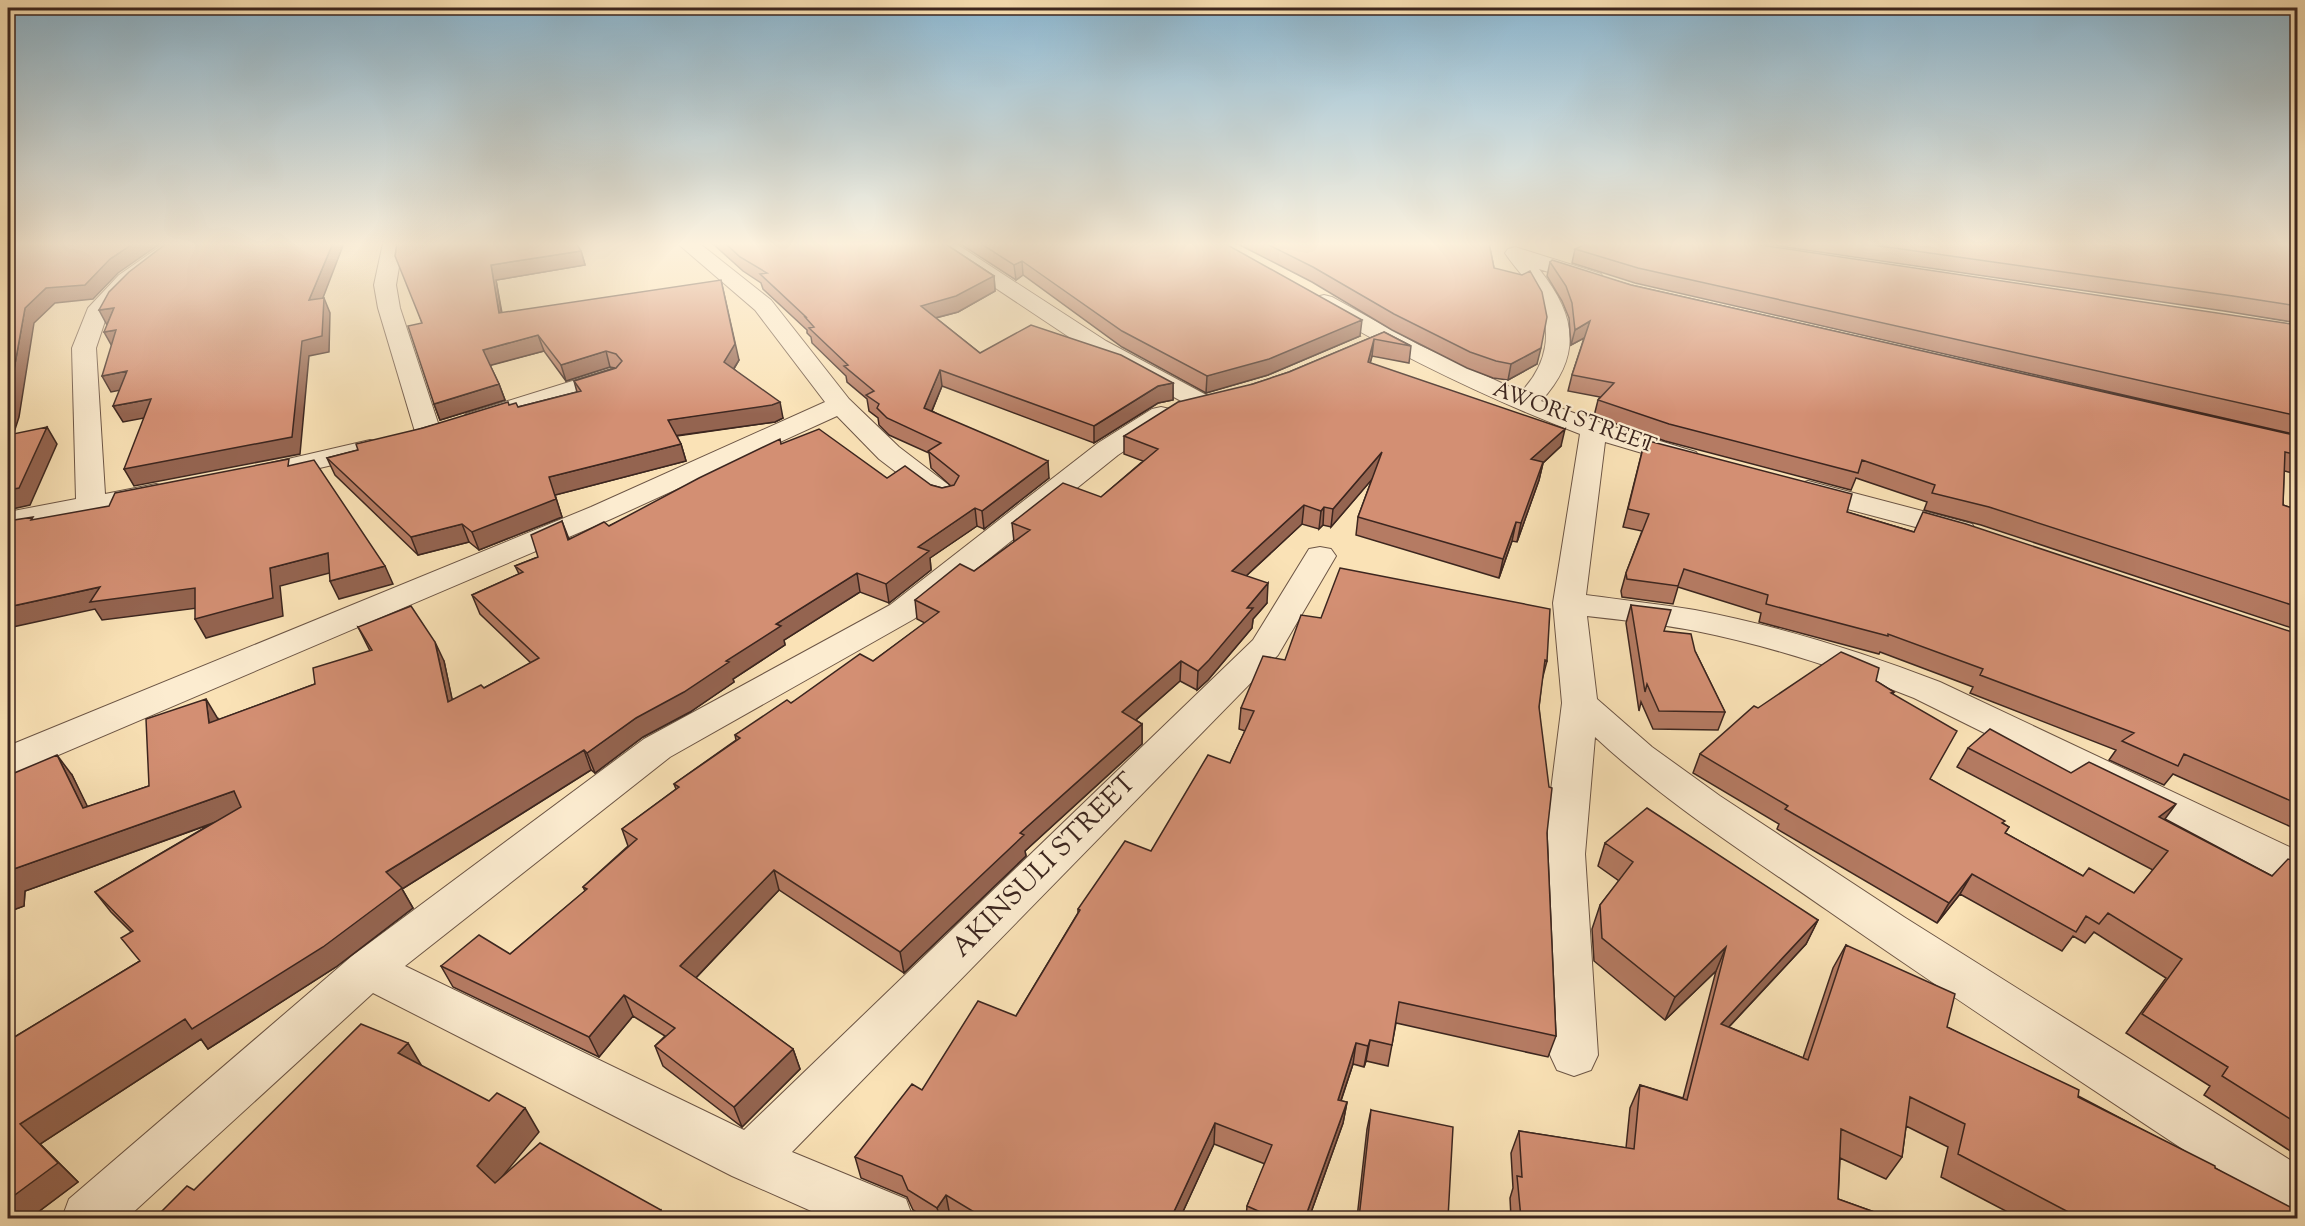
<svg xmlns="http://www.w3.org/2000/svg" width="2305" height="1226" font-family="'Sorts Mill Goudy',serif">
	<rect width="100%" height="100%" fill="#fae2b6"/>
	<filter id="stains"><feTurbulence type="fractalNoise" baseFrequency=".00333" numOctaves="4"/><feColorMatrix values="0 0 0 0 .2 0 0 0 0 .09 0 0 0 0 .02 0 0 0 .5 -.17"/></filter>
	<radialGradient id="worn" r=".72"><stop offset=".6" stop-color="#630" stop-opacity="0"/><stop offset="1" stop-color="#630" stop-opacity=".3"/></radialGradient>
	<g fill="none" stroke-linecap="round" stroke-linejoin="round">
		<g stroke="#6c5545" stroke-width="2">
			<path id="minor" d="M165,243H188L135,285L107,315L96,348L105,494L156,484L166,487L170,493L166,499L156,502L8,530V512L76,499L72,348L88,308L119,275Z
				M383,243H403L396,285L400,308L442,435L439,441L429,443L419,441L416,435L378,308L374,285Z
				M677,243H699L771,300L849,399L899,447L954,489L959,495L954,501L944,504L934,501L879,459L837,416L611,519L21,771L8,774V746L591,507L825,402L755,310Z
				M931,243H955L1106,341L1210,397L1214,402L1210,407L1201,410L1192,407L1090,351L934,247Z
				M1515,247L1601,274L1604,279L1601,284L1593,286L1539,269C1576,315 1583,355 1541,401L1604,424L1696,452L1700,458L1696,464L1686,466L1605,442L1586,595C1622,600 1659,604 1695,610C1778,626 1860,651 1940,682L2298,851V886L2283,881L1914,698C1844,670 1771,646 1696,631C1660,624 1623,620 1587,616L1597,699L1652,747L1720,796L1904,917L2298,1165V1218L2279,1213C2129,1113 1976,1014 1827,910C1748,855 1666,803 1595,737L1585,854L1598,1055L1591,1070L1574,1076L1557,1070L1550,1055L1543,854L1562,703L1553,603L1580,434C1488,399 1401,356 1316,307L1313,302L1316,297L1324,295L1332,297L1419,345L1521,392C1548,364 1554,329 1535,294C1527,279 1514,267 1505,253L1508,249Z
				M611,369L620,372L624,377L620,382L475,428L466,426L462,420L466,414Z
				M1161,407L1170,409L1174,415L1170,421L1118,455L914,619L670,757L405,966L744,1130L1253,640L1309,549L1320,547L1331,549L1336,556L1278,655L792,1152L906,1199L913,1218H827L732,1176L373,993L127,1218H62L69,1199L352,956L644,739L890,605L1098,443L1152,409Z
				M370,440L380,442L384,448L380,454L272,479L262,477L258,471L262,465Z
				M1808,481L1972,524L1976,530L1972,536L1961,539L1798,496L1794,490L1798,484Z"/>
		</g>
		<use href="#minor" fill="#fcecd0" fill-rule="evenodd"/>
	</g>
	<path fill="#b57b63" stroke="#3c261f" stroke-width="1.5" d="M397,243L581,251L585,265L496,280L502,313L739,360L734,369L783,418L775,422L677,436L681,444L686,461L555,495L562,517L479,550L469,542L418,555L335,475L327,458L358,450L423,428L509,405L518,407L577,392L574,381L615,368L610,367L566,381L544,351L490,365L499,384L505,400L440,420L434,404L422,323Z
		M712,243H944L994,276L995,291L958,312L936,318L980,353L1173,383V400L1158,403L1094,443L942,386L932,411L1049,478L984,529L977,526L930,558L931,570L889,603L860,592L784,640L785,645L733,679L734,682L690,712L643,737L595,773L591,770L402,889L413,908L336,967L208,1049L201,1039L40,1144L78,1182L30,1218L8,1041L140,961L131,932L111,912L95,892L211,824L25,891L24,906L8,912L72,775L87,807L149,786L218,719V720L315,684L370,651L358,627L444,661L452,700L484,688L531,663L480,614L472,595L519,574L515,566L538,557L562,521L569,539L609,526L781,444L887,478L931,485L942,488L951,486L931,468L929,453L889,435L879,425L878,418L869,411L867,399L847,382L846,376L812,343L811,337L807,333V330L763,289L761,283L743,271Z
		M959,243H1224L1360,336L1268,375L1206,393L1122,347L1023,275L1016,280Z
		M1236,243H1489L1494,268L1537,364L1508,380L1493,378L1467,368L1392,330L1312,282Z
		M1758,243H2298V323L2224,311Z
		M1575,249L2298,325V435L1635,283L1572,263Z
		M1550,262L1631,285L2298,436V474L2284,471L2283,505L2298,510V630L1981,525L1924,510L1927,502L1856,478L1851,490L1665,441L1594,416L1598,400L1600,397L1568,391L1572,375L1584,338L1571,345L1569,318L1562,301L1547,276Z
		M1384,332L1411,346L1409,363L1372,356L1370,363L1561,446L1543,463L1539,480L1517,542L1512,541L1499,578L1356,535L1358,517L1372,479L1331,527L1323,525L1319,529L1302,524L1246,576L1267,603L1253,619L1252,628L1208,680L1197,690L1180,681L1136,720L1142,724V744L1025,851L1026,856L904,973L779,890L696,978L793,1049L800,1069L742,1127L663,1066L655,1046L665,1036L633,1016L599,1057L453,987L441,966L510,954L585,891L583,887L628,846L622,829L676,789L674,784L736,740L735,735L791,703L873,661L925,623L917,619L915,600L974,571L1014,542L1012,523L1101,497L1143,461L1124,454V436L1253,384L1289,372Z
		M1645,440L1847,512L1914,532L2298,634V830L2173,774L2164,785L2109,760L2116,750L1970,693L1973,687L1880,652L1879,654L1759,622L1761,613L1678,587L1673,604L1622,597L1621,591L1626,573L1642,531L1623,527Z
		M1631,605L1664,631L1695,651L1725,712L1718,730L1653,729L1641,702L1639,711L1626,623Z
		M1285,660L1547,661L1542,680L1539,707L1547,833L1556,1036L1548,1057L1396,1023L1388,1066L1366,1061L1364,1067L1353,1064L1341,1101L1347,1102L1343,1123L1309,1218H1246L1247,1206L1265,1164L1214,1144L1180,1218H954L950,1216L948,1218H926L913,1210L907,1197L861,1178L855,1157L922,1090L1016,1016L1078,913V909L1151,851L1230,763L1245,731L1239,729L1241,708Z
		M1876,681L1894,692L1893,694L1930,779L2009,827L2005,833L2083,876L2134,893L2153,870L1957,767L1968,748L2071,773L2165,819L2272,876L2298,862V1156L2204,1095L2210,1086L2126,1033L2166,978L2094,932L2085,943L2073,936L2062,951L1960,894L1937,923L1777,829L1779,824L1693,773L1700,754L1758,708Z
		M1605,843L1818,920L1806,944L1729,1027L1803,1058L1833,968L1846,945L1947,1027L2215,1168L2298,1218H2019L1941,1177L1948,1147L1906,1126L1902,1157L1886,1179L1840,1158L1838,1199L1891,1218H1511L1510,1198L1513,1188L1511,1153L1519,1131L1626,1148L1630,1108L1640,1085L1683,1098L1716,971L1665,1020L1594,961L1592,929L1600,905L1619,881L1598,866Z
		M1371,1110L1448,1218H1357L1367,1129Z"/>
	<path fill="#946450" stroke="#3c261f" stroke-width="1.5" d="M134,243H161L118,273L93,299L55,303L34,323L19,417L8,451V403L25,308L46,288L110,259Z
		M333,243H344L316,316L309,300Z
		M581,251L585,265L496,280L504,329L499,313L491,265Z
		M1022,261L1023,275L1016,280L1014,265Z
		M994,276L995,291L958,312L923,321L921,306Z
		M721,280L739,360L728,378L724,362Z
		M324,298L330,313L329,352L309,356L300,454L134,486L124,469L302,341Z
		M114,308L107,325L99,310Z
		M1362,320L1360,336L1268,375L1206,393L1207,376Z
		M1590,321L1586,337L1571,345L1575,330Z
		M116,330L113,348L104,332Z
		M538,335L544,351L488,366L483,350Z
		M1374,339L1372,356L1366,379L1368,362Z
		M1541,348L1537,364L1508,380L1511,364Z
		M606,351L610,367L566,381L561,365Z
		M940,370L942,386L926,425L924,408Z
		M127,371L136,387L111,392L102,376Z
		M1173,383V400L1158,403L1094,443V426L1158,386Z
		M499,384L505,400L440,420L434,404Z
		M151,399L160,415L123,422L113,406Z
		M780,402L783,418L775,422L673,436L668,420Z
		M47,427L57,444L30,505L8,510V490Z
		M1565,429L1561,446L1543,463L1539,480L1517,542L1521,523L1531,459Z
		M681,444L686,461L555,495L562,517L479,550L472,532L549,477Z
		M1382,452L1380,470L1331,527L1333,509Z
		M1048,461L1049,478L984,529L982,511Z
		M1304,505L1302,524L1231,590L1232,571Z
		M1324,507L1323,525L1319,529L1321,511Z
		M975,508L977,526L930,558L931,570L889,603L886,584L918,547Z
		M8,512L19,530L8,527Z
		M1516,522L1512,541L1499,578L1503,559Z
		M462,524L469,542L418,555L411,537Z
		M328,553L337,571L280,586L283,616L206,638L195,619L270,568Z
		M385,566L393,584L339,599L330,581Z
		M857,573L860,592L784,640L785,645L733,679L734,682L690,712L643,737L595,773L587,753L636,718L776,624Z
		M1268,583L1267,603L1253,619L1252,628L1208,680L1197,690L1198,671L1247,608Z
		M100,587L195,588L206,607L102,620L95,609L8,628V607Z
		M435,642L444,661L457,722L448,702Z
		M1181,661L1180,681L1122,732V712Z
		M206,699L218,719L221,743L209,723Z
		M1142,724V744L1025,851L1026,856L904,973L900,952L1020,833Z
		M584,750L591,770L402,889L413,908L336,967L208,1049L201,1039L40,1144L78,1182L30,1218H8V1200L20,1124L386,872Z
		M57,755L72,775L98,828L83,808Z
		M234,791L246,811L25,891L24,906L8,912V871Z
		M2176,804L2162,823L2159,817Z
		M774,870L779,890L687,987L680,966Z
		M1972,874L1960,894L1937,923L1949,903Z
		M1818,920L1806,944L1710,1047L1721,1024Z
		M1726,947L1716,971L1665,1020L1675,997Z
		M624,995L633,1016L599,1057L589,1037Z
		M1370,1040L1366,1061L1364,1067L1368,1046Z
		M408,1043L423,1068L398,1053Z
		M1356,1043L1353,1064L1334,1121L1338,1100Z
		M793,1049L800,1069L742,1127L734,1107Z
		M1347,1102L1343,1123L1309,1218H1305Z
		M525,1108L539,1132L492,1189L477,1166Z
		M1215,1123L1214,1144L1180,1218H1171Z
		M946,1195L950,1216L948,1218H940L937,1208Z
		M661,1210L665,1218H655Z"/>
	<path fill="#d38f73" stroke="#3c261f" stroke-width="1.5" d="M8,243H134L110,259L85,285L46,288L25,308L8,403Z
		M167,243H333L309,300L324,298L322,336L302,341L292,437L124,469L151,399L113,406L127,371L102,376L116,330L104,332L114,308L99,310L109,292L129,272Z
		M397,243H576L581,251L491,265L499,313L721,280L735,344L724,362L780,402L772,405L668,420L681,444L549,477L556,499L472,532L462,524L411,537L327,458L358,450L356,444L423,428L508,402L509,405L516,403L518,407L581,391L574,381L616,368L622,361L616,354L606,351L561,365L538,335L483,350L499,384L434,404L408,326L422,323L395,256Z
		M725,243H944L994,276L956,296L921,306L980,353L1031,325L1121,355L1173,383L1158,386L1094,426L940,370L924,408L1048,461L982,511L975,508L918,547L929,551L886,584L857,573L776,624L781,626L726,661L729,662L684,692L636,718L587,753L584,750L386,872L402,888L323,947L192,1029L185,1019L20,1124L58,1163L8,1200V1041L140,961L121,938L133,931L95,892L241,807L234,791L8,871V873V780L14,778L12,774L57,755L83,808L149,786L146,719L206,699L209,723L315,684L313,668L372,650L358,627L411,606L435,642L448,702L481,685L484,688L539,658L472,595L523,572L515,566L538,557L531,535L562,521L568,540L604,522L609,526L699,478L780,439L781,444L819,429L887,478L905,466L931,485L942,488L954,485L959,476L928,451L941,443L887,418L877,408L879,404L866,395L874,391L844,366L848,365L809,328L814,327L805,317H806L760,274L767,273L740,257Z
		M980,243H1224L1362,320L1269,359L1207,376L1122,331L1022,261L1014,265Z
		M1265,243H1489L1494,268L1522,275L1530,271L1542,292L1547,317L1541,348L1511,364L1496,361L1470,352L1394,314L1313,267Z
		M1588,243H1747L2298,325V416L1638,268L1575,249Z
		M1859,243H2298V306L2233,296Z
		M1552,260L1631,285L2298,436V455L2285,452L2283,505L2298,510V607L1989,507L1932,493L1935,485L1862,460L1858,473L1669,424L1598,400L1614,383L1572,375L1590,321L1575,330L1572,303L1566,286L1550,262Z
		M1384,332L1411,346L1374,339L1368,362L1565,429L1531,459L1543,462L1521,523L1516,522L1503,559L1358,517L1382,452L1333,509L1324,507L1321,511L1304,505L1232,571L1268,583L1247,608H1253L1209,660L1198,671L1181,661L1122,712L1142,724L1020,833L1024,835L900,952L774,870L680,966L793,1049L734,1107L655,1046L675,1028L624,995L589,1037L441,966L479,935L510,954L587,889L583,887L637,839L622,829L679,787L674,784L740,738L735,735L787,700L791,703L860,654L873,661L939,612L915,600L960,564L974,571L1030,530L1012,523L1063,483L1101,497L1158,449L1124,436L1178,402L1253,384L1289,372Z
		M47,427L19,488L8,490V435Z
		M1645,440L1852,494L1847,512L1914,532L1923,512L1966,524L2298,634V804L2184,754L2178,766L2122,741L2134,733L1980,675L1983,669L1888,634V636L1766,604L1768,595L1684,569L1678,586L1627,579L1626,573L1649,514L1628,509Z
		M289,459L288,466L314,460L385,566L330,581L328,553L270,568L273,598L195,619V588L90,602L100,587L8,607V521L33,517L31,520L109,506L115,493Z
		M1340,568L1550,609L1547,661L1545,660L1539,707L1549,787L1552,788L1547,833L1556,1036L1399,1002L1392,1045L1370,1040L1368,1046L1356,1043L1338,1100L1347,1102L1305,1218H1274L1247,1206L1272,1145L1215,1123L1171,1218H984L946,1195L937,1208L908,1190L902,1176L855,1157L912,1084L922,1090L978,1001L1016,1016L1080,910L1078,909L1125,841L1151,851L1208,755L1230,763L1254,711L1241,708L1263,656L1285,660L1301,615L1321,618Z
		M1631,605L1671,610L1664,631L1691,634L1695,651L1725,712L1659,711L1647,684L1645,692Z
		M1841,652L1879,668L1876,681L1894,692L1891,693L1957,731L1930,779L2005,821L2002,823L2009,827L2005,833L2083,876L2089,868L2134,893L2168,851L1968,748L1990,729L2071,773L2089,762L2176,804L2159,817L2272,876L2288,859L2298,862V1124L2222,1076L2228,1067L2142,1014L2182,959L2108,913L2099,924L2086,916L2076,932L1972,874L1949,903L1785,809L1788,806L1700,754L1754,706L1758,708Z
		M1647,808L1818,920L1721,1024L1808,1060L1846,945L1955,994L1947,1027L2079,1090L2078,1097L2215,1166V1168L2298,1211V1218H2076V1216L1958,1154L1965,1124L1910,1097L1902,1157L1841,1129L1838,1199L1891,1218H1521L1517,1176L1522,1177L1519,1131L1634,1149L1640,1085L1687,1100L1726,947L1675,997L1602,938L1600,905L1633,862L1605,843Z
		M361,1024L408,1043L398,1053L489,1101L497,1093L525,1108L477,1166L495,1183L540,1143L661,1210L655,1218H657H464L462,1217L461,1218H155L187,1186L194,1190Z
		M1371,1110L1453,1127L1448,1218H1359Z"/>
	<linearGradient id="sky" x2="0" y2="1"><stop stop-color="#8bb8d3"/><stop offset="0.59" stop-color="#fdf2de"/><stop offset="1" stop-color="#fdf2de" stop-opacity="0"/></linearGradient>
	<rect width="2305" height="414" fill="url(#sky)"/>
	<g text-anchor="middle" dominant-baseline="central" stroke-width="4.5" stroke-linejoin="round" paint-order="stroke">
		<g font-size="22" fill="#3c261f" stroke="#fcecd0">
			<text transform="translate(1574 419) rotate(20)">AWORI STREET</text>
		</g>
		<g font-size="27" fill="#3c261f" stroke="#fcecd0">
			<text transform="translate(1045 866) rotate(-45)">AKINSULI STREET</text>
		</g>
	</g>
	<rect width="2305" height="1226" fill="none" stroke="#fae2b6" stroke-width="30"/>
	<rect x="9" y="9" width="2287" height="1208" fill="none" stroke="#3c261f" stroke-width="3"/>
	<rect x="15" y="15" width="2275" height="1196" fill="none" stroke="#3c261f" stroke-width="1.5"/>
	<rect width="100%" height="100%" filter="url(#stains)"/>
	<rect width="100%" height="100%" fill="url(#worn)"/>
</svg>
